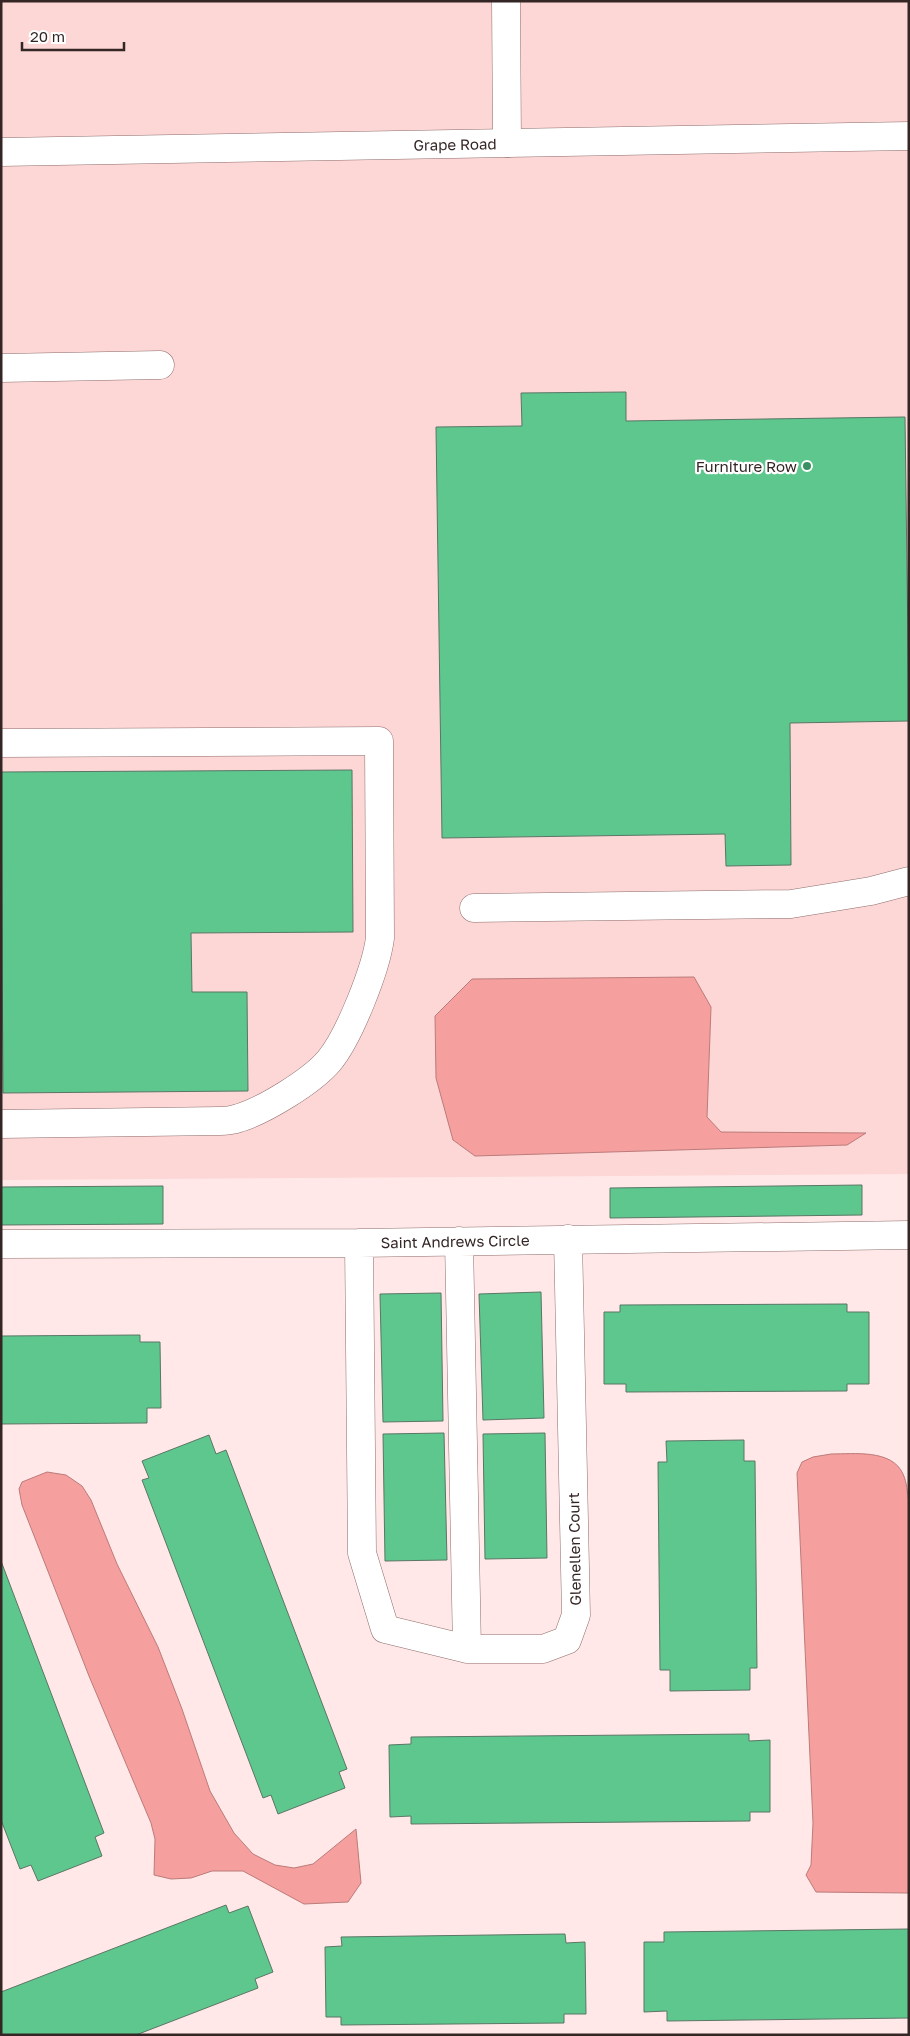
<svg xmlns="http://www.w3.org/2000/svg" width="910" height="2036" font-family="'Golos Text',sans-serif">
	<rect width="100%" height="100%" fill="#ffe8e7"/>
	<path fill="#fcd7d6" d="M1,1H909V1174L1,1180Z"/>
	<path fill="#f59f9e" stroke="#bb7b7a" d="M694,977L711,1007L707,1117L721,1132L866,1133L847,1145L475,1156L453,1140L436,1078L435,1016L472,979Z
		M831,1454C854,1454 892,1449 903,1474C907,1482 907,1493 909,1501V1893L816,1892L806,1875L811,1865L813,1823L797,1473L802,1462L813,1457Z
		M47,1472L66,1475L82,1486L91,1500L117,1564L158,1647L182,1709L210,1791L234,1833L253,1854L275,1865L294,1868L313,1864L356,1829L361,1883L348,1902L304,1904L243,1871H212L191,1878L171,1879L154,1875L155,1839L151,1823L89,1676L22,1505L19,1489L22,1482Z"/>
	<path fill="#5dc78e" stroke="#5a7665" d="M626,392V421L905,417L909,721L790,723L791,865L726,866L725,834L442,838L436,427L522,426L521,393Z
		M352,770L353,932L191,933L192,992H247L248,1091L3,1093L1,772Z
		M862,1185V1215L610,1218V1188Z
		M163,1186V1224L1,1225V1187Z
		M541,1292L544,1418L483,1420L479,1294Z
		M441,1293L443,1421L383,1422L380,1294Z
		M847,1304V1312H869V1384H847V1391L626,1392V1384H604V1312H620V1305Z
		M140,1335V1342H160L161,1408H147V1423L1,1424V1336Z
		M444,1433L447,1560L385,1561L383,1434Z
		M545,1433L547,1558L485,1559L483,1434Z
		M209,1435L216,1454L226,1450L347,1769L339,1772L345,1788L278,1814L271,1795L263,1798L142,1480L149,1478L142,1461Z
		M744,1440V1461H755L757,1668H750V1690L670,1691V1670H660L658,1462H667L666,1441Z
		M1,1561L104,1833L95,1837L102,1856L38,1881L31,1865L20,1869L1,1820Z
		M749,1734V1741L770,1740V1812H750V1821L411,1824V1816L390,1817L389,1745L411,1744V1737Z
		M226,1905L229,1913L248,1906L273,1972L255,1979L258,1988L136,2035H1V1992Z
		M909,1929V2018L667,2021V2011L644,2012V1942H664V1932Z
		M565,1934L566,1943L585,1942L586,2014H564V2023L341,2025V2017H326L325,1947L342,1946L341,1937Z"/>
	<g fill="none" stroke-linecap="round" stroke-linejoin="round">
		<g stroke="#8e6d6c" stroke-width="29">
			<path id="minor" d="M506,1L507,143
				M1,368L160,365
				M1,743L379,741L380,938C376,969 349,1037 329,1061C312,1081 265,1110 239,1118C233,1120 227,1121 220,1121L1,1124
				M474,908L791,904L871,891L909,881
				M459,1241L467,1649
				M359,1243L362,1553L385,1629L467,1649H543L567,1640L576,1615L568,1239
				M1,1244L359,1243L909,1235"/>
		</g>
		<g stroke="#8e6d6c" stroke-width="29">
			<path id="major" d="M1,152L909,136"/>
		</g>
		<use href="#minor" stroke="#fff" stroke-width="28"/>
		<use href="#major" stroke="#fff" stroke-width="28"/>
	</g>
	<circle fill="#3a9063" stroke="#fff" stroke-width="2" cx="807" cy="466" r="5"/>
	<g text-anchor="middle" dominant-baseline="central" stroke-width="4.5" stroke-linejoin="round" paint-order="stroke">
		<g font-size="15" fill="#342625" stroke="#fff">
			<text transform="translate(455 144) rotate(-1)">Grape Road</text>
			<text transform="translate(455 1241) rotate(-1)">Saint Andrews Circle</text>
			<text transform="translate(574 1549) rotate(-91)">Glenellen Court</text>
		</g>
		<g font-size="15" fill="#342625" stroke="#fff" text-anchor="end">
			<text x="797" y="466">Furniture Row</text>
		</g>
	</g>
	<rect width="910" height="2036" fill="none" stroke="#342625" stroke-width="5"/>
	<path d="M22 42v8h102v-8" fill="none" stroke="#342625" stroke-width="2.5"/>
	<text x="30" y="42" font-size="15" fill="#342625" stroke="#ffffff" stroke-width="4" paint-order="stroke">20 m</text>
</svg>
